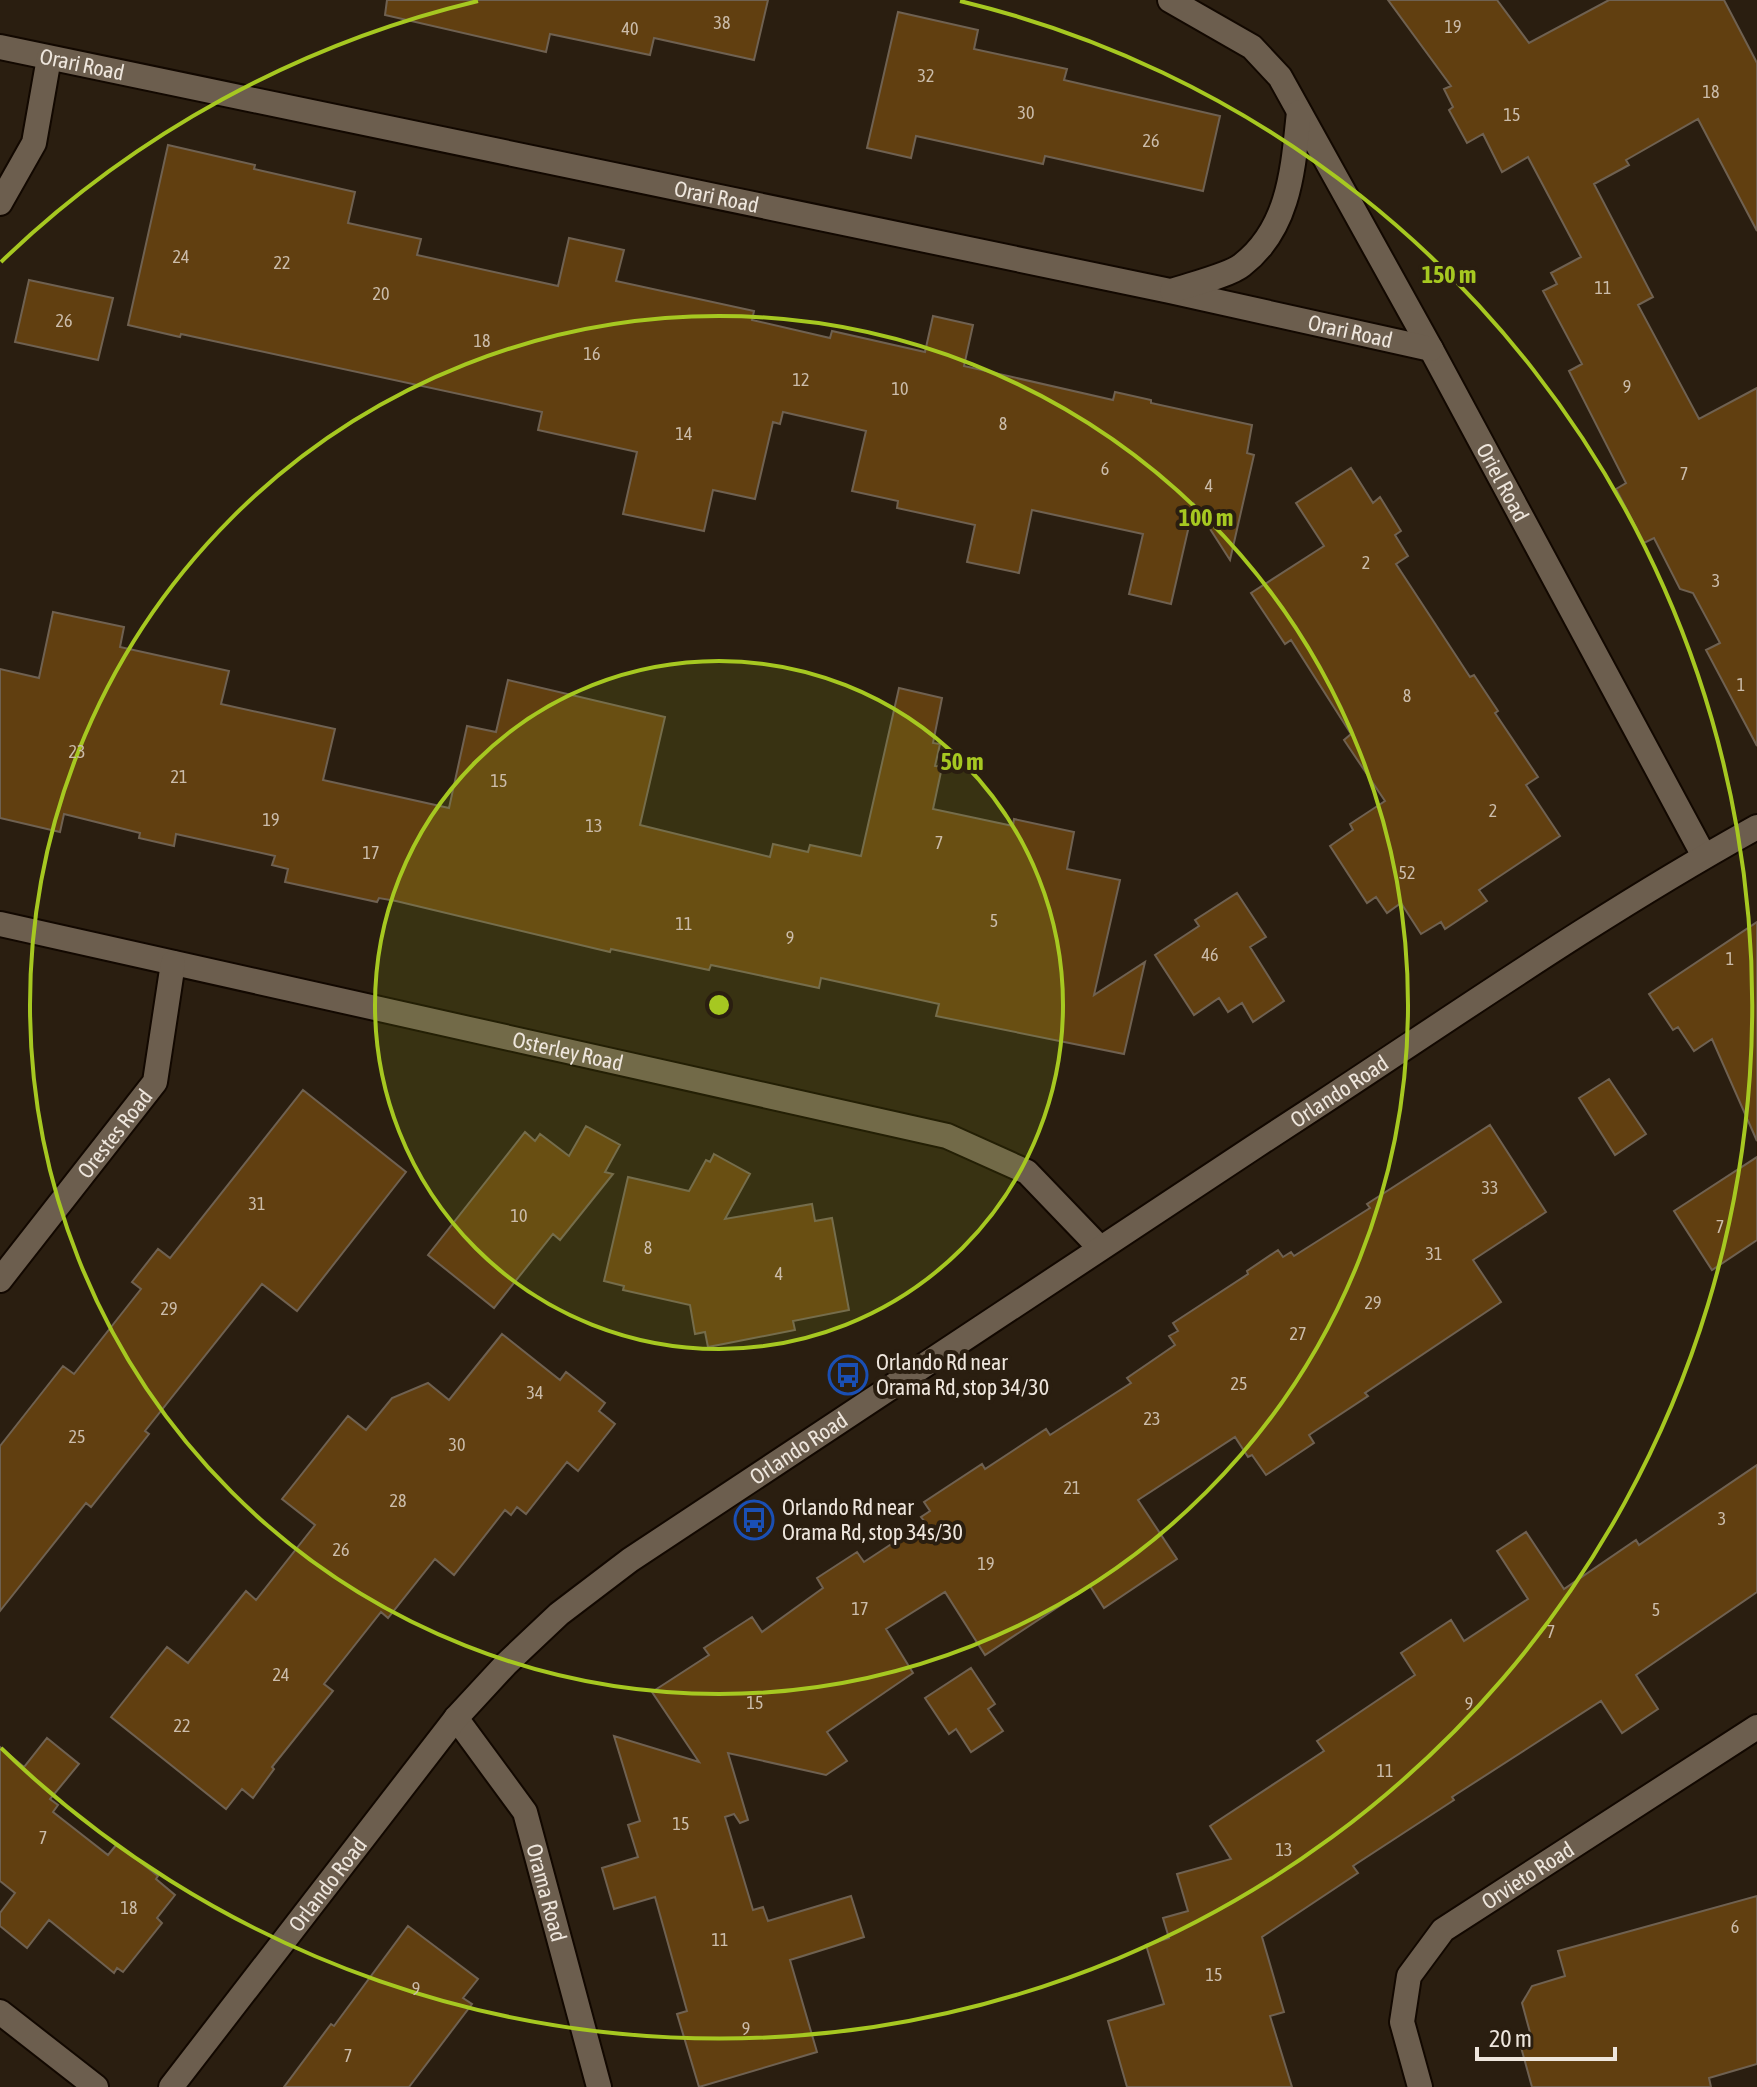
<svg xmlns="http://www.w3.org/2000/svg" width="1757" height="2087" font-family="'Asap Condensed',sans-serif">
	<rect width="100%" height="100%" fill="#2a1e10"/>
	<path fill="#613f10" stroke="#6f6151" stroke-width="2" d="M387,0H768L754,60L654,38L650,55L550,34L546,52L385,15Z
		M1388,0H1497L1529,43L1609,0H1724L1757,63V231L1698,119L1626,160L1629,165L1594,184L1653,297L1638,305L1699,419L1757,388V746L1706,650L1720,643L1693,593L1680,589L1654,538L1644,543L1616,489L1626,483L1569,371L1582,364L1543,291L1557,284L1551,273L1581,257L1528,157L1502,172L1483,134L1467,143L1449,110L1453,107L1444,89L1451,86Z
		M898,12L978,30L974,49L1067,69L1064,80L1220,116L1203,191L1045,156L1043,164L916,136L911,158L867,148Z
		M168,145L255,165L254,169L355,192L348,223L421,239L417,255L558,286L569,238L624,250L616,281L754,311L752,320L830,338L832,331L925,352L933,316L973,325L964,366L1113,400L1115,392L1151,400V403L1252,425L1247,453L1254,455L1230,560L1194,504L1171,604L1129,594L1143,534L1032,510L1019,573L967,562L975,525L897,508L898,501L852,491L866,431L783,412L780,424L773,422L755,499L713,490L704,531L623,514L637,452L538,430L542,412L181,334L180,337L128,325Z
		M29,280L113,298L98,360L15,342Z
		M1351,468L1373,503L1380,497L1401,531L1395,535L1408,556L1396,564L1470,677L1474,675L1498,711L1495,713L1538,777L1526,785L1560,836L1479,890L1487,901L1445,929L1441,922L1421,934L1401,903L1387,913L1376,897L1367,903L1330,846L1353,830L1350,824L1385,801L1344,740L1351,734L1291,640L1285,644L1251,593L1324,546L1296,503Z
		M53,612L124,627L120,647L229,671L221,704L335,729L323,780L449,808L467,726L496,732L508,680L665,717L640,825L770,857L773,844L808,852L810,845L861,856L899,688L942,698L933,743L940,744L935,766L942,767L933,809L1013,826L1014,819L1074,832L1067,869L1120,880L1094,995L1145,962L1124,1054L936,1016L939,1004L821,978L819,988L711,965L709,970L611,949L610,952L396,901L379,898L377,902L285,882L288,869L272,865L275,856L176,834L174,846L139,838L140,833L64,814L60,832L0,818V669L39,678Z
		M1237,893L1266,937L1250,947L1284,1001L1253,1022L1242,1003L1228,1012L1219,998L1194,1015L1155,955L1199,926L1195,920Z
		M1757,922V1141L1712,1039L1694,1051L1678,1027L1673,1030L1649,994Z
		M1609,1079L1646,1134L1615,1155L1579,1098Z
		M303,1090L406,1172L297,1311L262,1284L145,1431L149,1434L91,1507L86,1503L0,1611V1446L63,1366L74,1374L141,1289L132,1282L158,1249L170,1258Z
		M1490,1125L1546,1212L1473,1260L1501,1302L1365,1393L1368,1396L1309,1435L1314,1443L1266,1475L1252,1455L1248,1457L1235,1437L1138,1500L1177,1559L1104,1608L1090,1586L985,1655L945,1592L886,1629L913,1673L827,1732L847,1761L826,1775L728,1753L748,1820L740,1823L734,1814L725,1817L753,1910L763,1907L768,1921L851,1896L864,1937L790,1960L817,2052L699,2087L677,2014L687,2011L655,1897L614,1909L602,1868L638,1857L628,1825L640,1821L614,1736L699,1762L652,1692L709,1655L704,1648L752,1617L762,1632L823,1588L817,1578L857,1552L864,1562L925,1522L921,1517L930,1511L924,1502L982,1464L985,1469L1046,1429L1050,1435L1131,1383L1127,1378L1175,1345L1169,1336L1178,1331L1173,1323L1248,1274L1247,1271L1278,1250L1283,1257L1291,1252L1294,1256L1370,1208L1367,1204Z
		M586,1126L620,1145L605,1172L613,1174L560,1240L553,1234L494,1308L428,1255L525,1132L535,1141L540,1134L569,1156Z
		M714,1154L750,1174L725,1219L812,1204L815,1221L832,1218L849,1310L793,1321L795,1330L708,1347L705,1332L695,1334L690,1305L623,1290L624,1286L604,1281L628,1177L689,1191L706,1160L710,1162Z
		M1757,1157V1240L1712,1270L1674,1211Z
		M502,1334L560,1380L566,1372L605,1403L599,1411L615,1424L578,1471L567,1462L526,1514L517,1507L511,1515L505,1510L454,1575L435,1559L388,1618L381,1612L324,1684L333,1691L272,1767L274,1769L253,1798L242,1789L226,1809L111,1717L167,1647L188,1663L246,1591L256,1600L315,1525L282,1499L348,1416L366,1430L392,1398L428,1383L449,1400Z
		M1757,1465V1592L1636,1675L1658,1709L1622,1733L1601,1701L1452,1797L1454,1800L1353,1866L1358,1873L1262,1937L1284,2012L1270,2016L1292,2087H1127L1108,2021L1164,2004L1146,1945L1169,1938L1163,1918L1188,1911L1177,1874L1231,1859L1210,1826L1324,1751L1317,1741L1415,1675L1401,1653L1451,1620L1464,1641L1528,1599L1497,1551L1526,1532L1564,1589L1636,1540L1639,1545Z
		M971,1668L995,1704L988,1709L1003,1731L971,1752L956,1729L949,1734L925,1698Z
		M47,1738L79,1764L50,1799L58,1805L53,1812L108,1855L117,1844L158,1876L156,1879L175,1895L157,1918L162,1923L123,1972L117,1968L114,1973L49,1920L27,1948L0,1926V1913L15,1893L0,1881V1747L24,1767Z
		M1757,1896V2064L1709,2078L1711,2087H1532L1519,2040L1531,2036L1522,2003L1532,1986L1565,1976L1558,1951Z
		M408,1926L478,1979L463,1998L472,2004L409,2087H284L331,2024L334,2026Z"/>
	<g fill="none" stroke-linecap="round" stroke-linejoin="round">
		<g stroke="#120800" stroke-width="28">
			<g id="street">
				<path id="s1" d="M1170,0L1252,47L1280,77L1431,349L1704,856"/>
				<path id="s2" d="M0,47L1170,291L1431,349"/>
				<path d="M0,203L34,143L49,58"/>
				<path d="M1172,291C1189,285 1230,275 1242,265C1290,228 1293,168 1299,112"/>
				<path id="s3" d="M0,924L947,1136L1027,1172L1100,1248"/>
				<path id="s4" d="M0,1280L155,1082L173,963"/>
				<path id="s5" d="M456,1718L525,1812L599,2087"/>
				<path d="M0,2012L96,2087"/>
				<path id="s6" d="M171,2087L456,1718L506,1664L559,1614L630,1560C861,1407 1091,1253 1323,1102C1466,1008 1607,910 1757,827"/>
				<path id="s7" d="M1420,2087L1402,2022L1409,1976L1443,1930L1757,1727"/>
			</g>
		</g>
		<use href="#street" stroke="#6c5e4e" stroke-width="24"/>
	</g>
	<circle cx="719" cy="1005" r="344" fill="#a6c821" fill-opacity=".12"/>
	<g fill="none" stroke="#a6c821" stroke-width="4">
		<circle cx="719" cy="1005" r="344"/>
		<circle cx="719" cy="1005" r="689"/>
		<path d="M1 262A1033 1033 0 0 1 478 1M960 1A1033 1033 0 1 1 1 1748"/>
	</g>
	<defs>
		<g id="bus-ring" transform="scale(2)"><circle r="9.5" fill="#2a1e10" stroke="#1a4fb4" stroke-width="1.5"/><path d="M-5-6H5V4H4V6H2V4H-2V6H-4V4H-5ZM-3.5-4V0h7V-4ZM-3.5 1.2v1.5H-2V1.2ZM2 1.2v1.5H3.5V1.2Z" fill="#1a4fb4"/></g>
	</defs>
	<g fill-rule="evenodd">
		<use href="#bus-ring" x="848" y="1375"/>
		<use href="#bus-ring" x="754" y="1520"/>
	</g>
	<g text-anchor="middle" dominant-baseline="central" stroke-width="8" stroke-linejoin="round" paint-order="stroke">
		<g font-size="18" fill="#cbbcaa">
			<text x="722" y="22">38</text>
			<text x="1453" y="26">19</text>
			<text x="630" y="28">40</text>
			<text x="926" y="75">32</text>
			<text x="1711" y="91">18</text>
			<text x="1026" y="112">30</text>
			<text x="1512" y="114">15</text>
			<text x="1151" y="140">26</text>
			<text x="181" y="256">24</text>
			<text x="282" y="262">22</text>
			<text x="1603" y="287">11</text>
			<text x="381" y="293">20</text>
			<text x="64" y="320">26</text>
			<text x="482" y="340">18</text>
			<text x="592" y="353">16</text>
			<text x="801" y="379">12</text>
			<text x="1627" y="386">9</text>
			<text x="900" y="388">10</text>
			<text x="1003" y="423">8</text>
			<text x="684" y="433">14</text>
			<text x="1105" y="468">6</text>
			<text x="1684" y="473">7</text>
			<text x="1209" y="485">4</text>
			<text x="1366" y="562">2</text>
			<text x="1716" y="580">3</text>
			<text x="1741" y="684">1</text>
			<text x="1407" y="695">8</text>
			<text x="77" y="751">23</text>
			<text x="179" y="776">21</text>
			<text x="499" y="780">15</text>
			<text x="1493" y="810">2</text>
			<text x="271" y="819">19</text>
			<text x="594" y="825">13</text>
			<text x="939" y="842">7</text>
			<text x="371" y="852">17</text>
			<text x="1407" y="872">52</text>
			<text x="994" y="920">5</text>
			<text x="684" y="923">11</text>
			<text x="790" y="937">9</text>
			<text x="1210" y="954">46</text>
			<text x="1730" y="958">1</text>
			<text x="1490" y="1187">33</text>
			<text x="257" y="1203">31</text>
			<text x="519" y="1215">10</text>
			<text x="1720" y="1226">7</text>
			<text x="648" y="1247">8</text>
			<text x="1434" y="1253">31</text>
			<text x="779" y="1273">4</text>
			<text x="1373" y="1302">29</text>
			<text x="169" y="1308">29</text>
			<text x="1298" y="1333">27</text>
			<text x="1239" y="1383">25</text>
			<text x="535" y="1392">34</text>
			<text x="1152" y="1418">23</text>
			<text x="77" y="1436">25</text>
			<text x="457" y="1444">30</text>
			<text x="1072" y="1487">21</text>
			<text x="398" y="1500">28</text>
			<text x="1722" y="1518">3</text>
			<text x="341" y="1549">26</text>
			<text x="986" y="1563">19</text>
			<text x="860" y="1608">17</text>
			<text x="1656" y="1609">5</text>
			<text x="1551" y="1631">7</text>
			<text x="281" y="1674">24</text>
			<text x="755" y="1702">15</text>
			<text x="1469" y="1703">9</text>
			<text x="182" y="1725">22</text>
			<text x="1385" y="1770">11</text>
			<text x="681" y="1823">15</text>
			<text x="43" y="1837">7</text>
			<text x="1284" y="1849">13</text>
			<text x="129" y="1907">18</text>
			<text x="1735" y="1926">6</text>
			<text x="720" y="1939">11</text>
			<text x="1214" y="1974">15</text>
			<text x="416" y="1988">9</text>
			<text x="746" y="2028">9</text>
			<text x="348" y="2055">7</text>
		</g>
		<g font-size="22" fill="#eee6dd" stroke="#2a1e10">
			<text stroke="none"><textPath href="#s2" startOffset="84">Orari Road</textPath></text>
			<text stroke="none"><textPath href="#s2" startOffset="732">Orari Road</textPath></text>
			<text stroke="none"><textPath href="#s2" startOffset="1380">Orari Road</textPath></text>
			<text stroke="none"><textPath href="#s1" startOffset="598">Oriel Road</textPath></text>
			<text stroke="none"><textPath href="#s3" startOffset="582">Osterley Road</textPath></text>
			<text stroke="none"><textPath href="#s6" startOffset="1552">Orlando Road</textPath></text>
			<text stroke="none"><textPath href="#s4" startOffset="186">Orestes Road</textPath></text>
			<text stroke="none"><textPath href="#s6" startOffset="904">Orlando Road</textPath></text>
			<text stroke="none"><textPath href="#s7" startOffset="272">Orvieto Road</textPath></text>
			<text stroke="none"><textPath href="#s6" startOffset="256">Orlando Road</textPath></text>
			<text stroke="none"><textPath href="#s5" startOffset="200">Orama Road</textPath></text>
		</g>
		<g font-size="22" fill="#eee6dd" stroke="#2a1e10" text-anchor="start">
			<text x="876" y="1362">Orlando Rd near<tspan x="876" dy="25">Orama Rd, stop 34/30</tspan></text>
			<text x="782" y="1507">Orlando Rd near<tspan x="782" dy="25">Orama Rd, stop 34s/30</tspan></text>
		</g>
	</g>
	<circle cx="719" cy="1005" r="12" fill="#a6c821" stroke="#2a1e10" stroke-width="4"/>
	<g font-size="24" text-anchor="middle" font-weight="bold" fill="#a6c821" stroke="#2a1e10" stroke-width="8" stroke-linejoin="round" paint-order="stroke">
		<text x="1449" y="283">150 m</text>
		<text x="1206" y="526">100 m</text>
		<text x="962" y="770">50 m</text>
	</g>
	<path d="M1477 2047v12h138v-12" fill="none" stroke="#eee6dd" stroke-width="4"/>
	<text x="1489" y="2047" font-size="24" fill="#eee6dd" stroke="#2a1e10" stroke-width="6" paint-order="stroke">20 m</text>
</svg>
